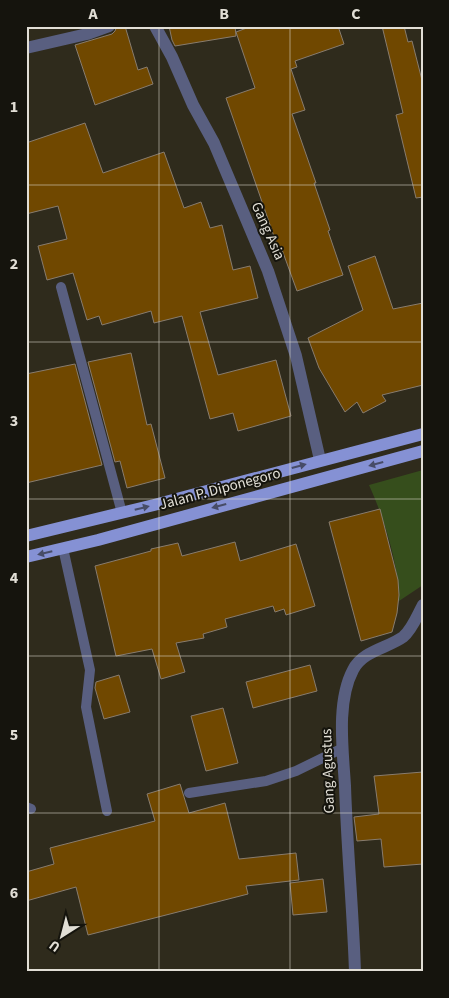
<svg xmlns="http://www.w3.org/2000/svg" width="449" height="998" font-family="'Source Sans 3',sans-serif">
	<rect width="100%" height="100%" fill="#2f2b1c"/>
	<path fill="#364e1c" d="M423,470V585L399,601C399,565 384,518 369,485Z"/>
	<path fill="#704800" stroke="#887c6e" d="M117,26H125L138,70L147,67L153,84L95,105L75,45L112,34L115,31Z
		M169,26H235L236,36L175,46L172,40Z
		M252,26H338L344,44L295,61L297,67L291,69L305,110L292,114L316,183H314L330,230L328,231L343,275L297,291L281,247L278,248L226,98L255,88L236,32Z
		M382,26H404L408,42L412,41L423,84V197L416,198L396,115L403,113Z
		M85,123L103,173L164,152L184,208L201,202L210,228L222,225L233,270L250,266L258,298L200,312L218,375L276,360L291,416L238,431L233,413L210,419L182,316L154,323L151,311L102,325L99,316L87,320L73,273L47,280L38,246L67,239L58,206L26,214V143Z
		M375,256L393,309L423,303V385L382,395L386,401L363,413L357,402L345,412L319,368L308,338L363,310L348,266Z
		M131,353L147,425L151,424L165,478L127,488L120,461L115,462L88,362Z
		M75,364L102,465L26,483V374Z
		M380,509L398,580L399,595L397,613L392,632L361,641L329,522Z
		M235,542L240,561L296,544L315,606L286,615L284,609L275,612L273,606L225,619L227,627L203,634L204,638L176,643L185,672L161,679L152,649L116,656L95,566L151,551V549L178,543L182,556Z
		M310,665L317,691L253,708L246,682Z
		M119,675L130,712L104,719L95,688L96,682Z
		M223,708L238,763L206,771L191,716Z
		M423,772V864L384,867L381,839L357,841L354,817L379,814L374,776Z
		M180,784L189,813L225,803L239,859L296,853L299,880L246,886L248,894L88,935L76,887L26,901V872L54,864L50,848L155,821L147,794Z
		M323,879L327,912L293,915L290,883Z"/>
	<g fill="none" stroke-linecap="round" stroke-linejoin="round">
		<path stroke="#595f80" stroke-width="10" d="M61,287L122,513
			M63,548L90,670L86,707L107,811
			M189,793L266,781L296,771L343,748
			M26,807L31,809"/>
		<path stroke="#595f80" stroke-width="12" d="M155,26L172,57L193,105L214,143L268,271L296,356L320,460
			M26,48L87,34L109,26
			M355,972C353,910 347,848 345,786C343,751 336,702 353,670C362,651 388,648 403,637C412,630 418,614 423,605"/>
		<path stroke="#8591d4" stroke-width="12" d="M26,536L154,505L423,434
			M26,557L98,540L423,451"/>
	</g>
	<defs><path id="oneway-solid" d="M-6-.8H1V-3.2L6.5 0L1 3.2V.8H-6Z" transform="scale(1.25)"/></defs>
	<g fill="#474c67">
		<use href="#oneway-solid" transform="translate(376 464) rotate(165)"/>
		<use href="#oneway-solid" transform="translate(299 466) rotate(-15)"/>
		<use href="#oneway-solid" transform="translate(219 506) rotate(165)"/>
		<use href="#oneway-solid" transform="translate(142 508) rotate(-14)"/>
		<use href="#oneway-solid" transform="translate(45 553) rotate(167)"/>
	</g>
	<path fill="none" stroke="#e1ded5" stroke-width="1" stroke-opacity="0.55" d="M159,26V972M290,26V972M26,185H423M26,342H423M26,499H423M26,656H423M26,813H423"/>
	<g text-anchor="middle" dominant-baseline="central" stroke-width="4" stroke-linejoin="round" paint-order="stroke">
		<g font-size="15" fill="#e1ded5" stroke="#15140d">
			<text transform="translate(268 231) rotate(66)">Gang Asia</text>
			<text transform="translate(220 489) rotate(-15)">Jalan P. Diponegoro</text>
			<text transform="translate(328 771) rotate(-92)">Gang Agustus</text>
		</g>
	</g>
	<rect width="449" height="998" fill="none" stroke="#15140d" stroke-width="55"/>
	<g transform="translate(62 936) rotate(216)" stroke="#15140d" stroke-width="4" paint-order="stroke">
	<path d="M0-4L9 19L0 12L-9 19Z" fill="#e1ded5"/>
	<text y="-8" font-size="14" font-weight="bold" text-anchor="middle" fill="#e1ded5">U</text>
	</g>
	<rect x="28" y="28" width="394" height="942" fill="none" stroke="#e1ded5" stroke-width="2"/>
	<g font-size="16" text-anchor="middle" font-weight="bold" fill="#e1ded5">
		<text x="93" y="19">A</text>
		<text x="224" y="19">B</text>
		<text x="356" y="19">C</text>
		<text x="14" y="112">1</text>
		<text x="14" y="269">2</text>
		<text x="14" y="426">3</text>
		<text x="14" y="583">4</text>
		<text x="14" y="740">5</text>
		<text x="14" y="898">6</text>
	</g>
</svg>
